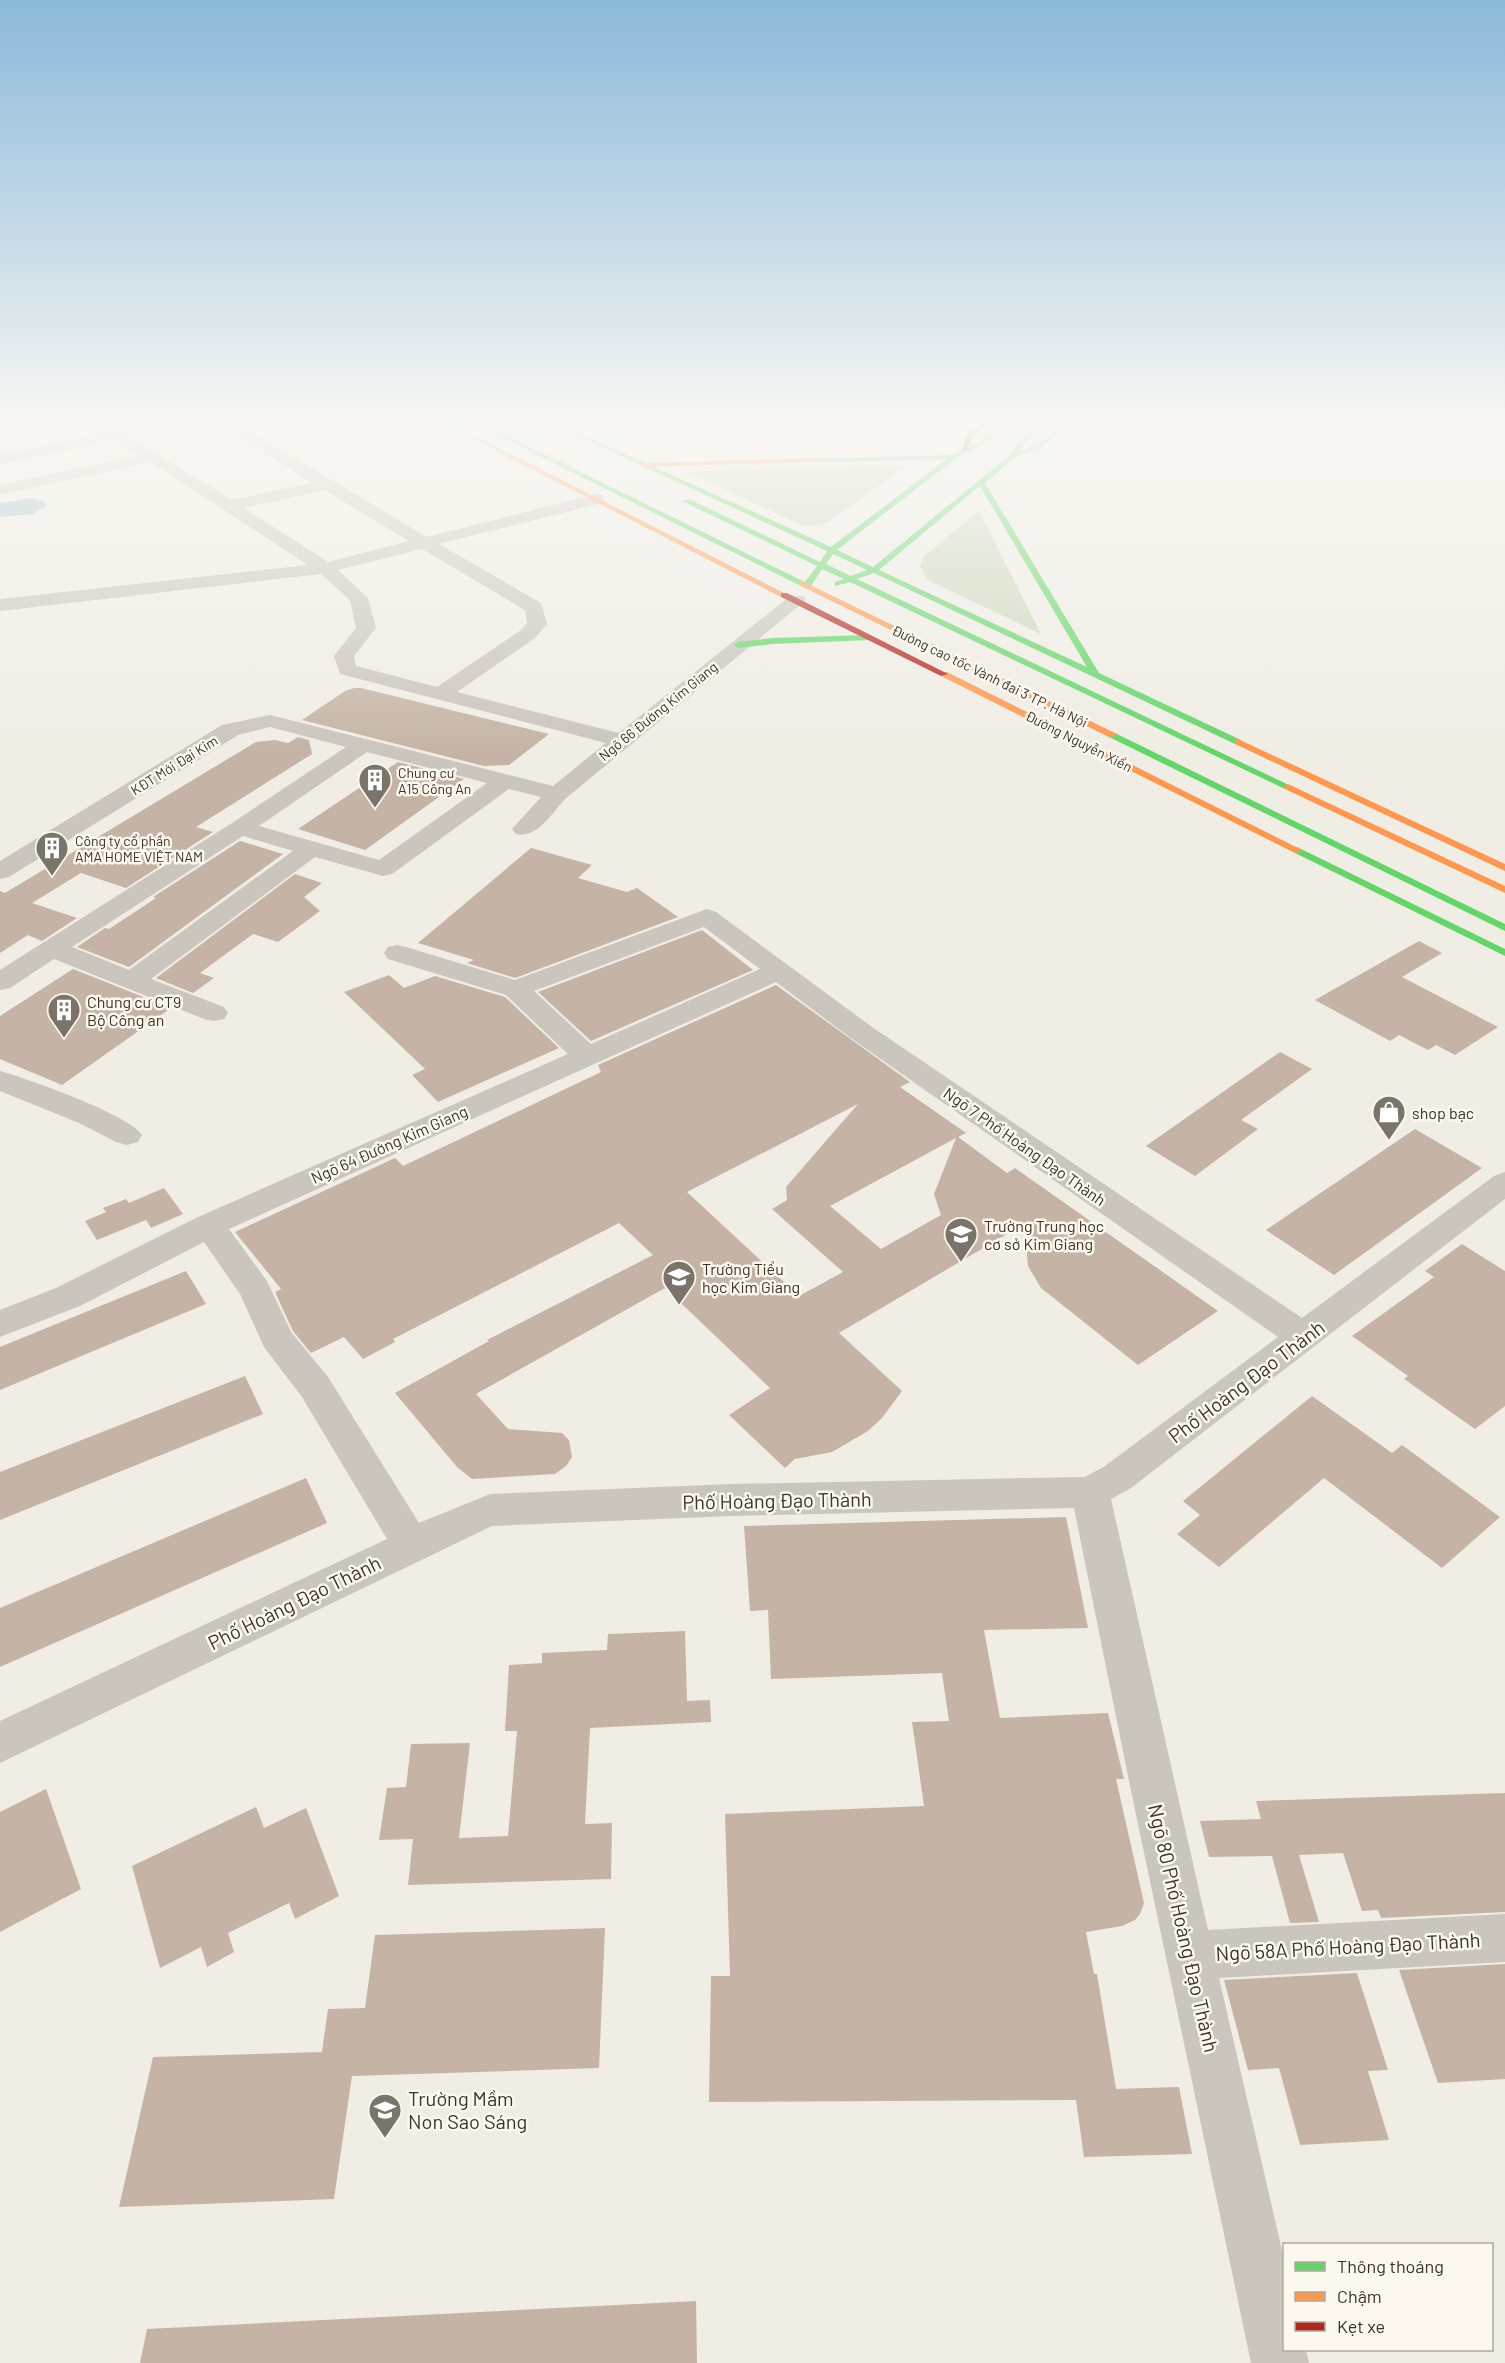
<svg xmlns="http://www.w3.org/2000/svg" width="1505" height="2363" font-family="Barlow,sans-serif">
	<rect width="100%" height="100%" fill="#f0ede5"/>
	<path fill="#cdd8be" d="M906,466L835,517C824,525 816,527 802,525L686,472Z
		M979,511L1041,634L928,580L920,566L923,557Z"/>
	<path fill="#9fbdc3" d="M32,498L44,501L47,506L32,514L0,517V503Z"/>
	<path fill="#c5b4a5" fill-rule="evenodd" d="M354,688H361L549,734L509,765L484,766L302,720L345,691Z
		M298,737L309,740L312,754L196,827L213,832L126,888L81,873L32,903L77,918L42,941L28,935L0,953V891L5,893L256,742L275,740L288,743Z
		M398,762L464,779L365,850L298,829Z
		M240,841L283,854L129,967L77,947L105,928L109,929L156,898L153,897Z
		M531,848L592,865L578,878L627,892L637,888L678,917L515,978L467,963L474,960L418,943Z
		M295,874L322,883L304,897L320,911L278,942L253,934L200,973L214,978L193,993L156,978Z
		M702,930L753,970L591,1041L538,992Z
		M1419,941L1442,953L1402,977L1498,1027L1455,1055L1436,1045L1428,1050L1399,1035L1390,1041L1315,1000Z
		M73,969L171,1008L62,1085L0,1059V1016Z
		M389,975L404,988L435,976L505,997L559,1048L438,1102L412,1075L425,1069L344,992Z
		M776,985L910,1082L900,1087L966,1133L958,1137L1007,1173L1015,1168L1218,1311L1138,1365L1041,1288L1028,1266L1024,1224L839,1333L902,1391L882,1418L868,1431L832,1452L795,1459L785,1468L729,1415L770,1388L665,1288L476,1394L508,1429L562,1433L569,1440L572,1457L566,1466L555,1474L472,1479L457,1467L395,1393L489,1341L487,1340L653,1255L619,1223L393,1339L395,1342L363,1359L344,1337L311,1353L293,1331L275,1292L281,1289L235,1232L395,1158L403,1166L601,1072L598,1065ZM858,1104L786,1187L787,1200L772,1209L843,1272L799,1296L687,1192ZM956,1138L934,1194L941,1215L881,1249L830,1206Z
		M1280,1052L1312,1069L1241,1120L1258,1129L1195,1176L1146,1146Z
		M1415,1129L1482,1168L1334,1275L1266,1230Z
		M164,1188L183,1214L151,1228L146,1220L97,1240L85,1221L106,1212L103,1208L126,1199L129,1203Z
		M1462,1244L1505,1271V1406L1475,1429L1404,1379L1408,1376L1352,1336L1434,1277L1425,1271Z
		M186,1271L206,1304L0,1390V1347Z
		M245,1376L263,1414L0,1520V1472Z
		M1312,1396L1392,1453L1402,1445L1500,1517L1442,1568L1324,1478L1219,1567L1177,1534L1200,1515L1183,1501Z
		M306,1478L327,1523L0,1667V1608Z
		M1066,1517L1088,1628L984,1630L1000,1718L1108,1713L1124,1779H1116L1144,1903L1140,1914L1135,1920L1122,1926L1086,1932L1094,1974H1097L1116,2089L1179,2087L1192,2154L1084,2157L1076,2100L709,2102L711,1976H730L725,1814L924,1806L912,1722L949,1721L942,1673L771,1679L768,1610L750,1611L744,1526Z
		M685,1631L687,1701L710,1700L711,1722L590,1728L585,1824L612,1823L611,1879L408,1885L413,1839L379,1840L387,1788L406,1787L411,1744L470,1743L459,1838L508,1836L517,1731H505L509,1665L542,1663V1653L607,1650L608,1634Z
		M46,1789L81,1889L0,1932V1812Z
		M1505,1793V1912L1381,1918L1378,1910L1362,1911L1343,1853L1299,1855L1319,1922L1290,1923L1272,1856L1209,1857L1200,1821L1261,1819L1256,1801Z
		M256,1807L264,1828L306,1808L339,1896L295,1919L289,1903L228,1933L234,1952L207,1967L201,1947L160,1968L132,1866Z
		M605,1928L599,2068L352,2076L334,2199L119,2207L153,2057L322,2052L328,2009L365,2008L375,1935Z
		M1505,1964V2079L1438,2083L1399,1970Z
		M1357,1973L1388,2070L1368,2071L1389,2140L1300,2145L1279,2068L1248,2070L1224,1980Z
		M696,2301L697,2363H140L147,2329Z"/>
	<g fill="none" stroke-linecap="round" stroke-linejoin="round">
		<path fill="#cac5bd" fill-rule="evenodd" d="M69,423H92L116,430L151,423H180L178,426L128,436L232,500L312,483L219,423H236L427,537L596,494L602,495L604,499L602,503L439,544L541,603L547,624L535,638L457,692L619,733L790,596H804L806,600L565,799C552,813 537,839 516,834L512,829L541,797L509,789L392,874L383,876L315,857L151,979L224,1007L228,1013L224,1019L214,1021L204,1019L54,959L10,988L0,990V970L232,823L346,747L270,727L238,735L9,877L0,879V861L222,725L270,715L553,786L606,743L340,674L334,656L356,628L350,600L321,574L0,611V599L308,565L151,462L0,495V485L140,455L112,440L0,465V455L96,434L71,426ZM324,490L409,541L328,562L244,508ZM422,549L525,610L527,623L521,630L437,687L356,666L354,656L376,628L368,598L338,570ZM367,752L487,783L379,860L259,826ZM243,836L293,851L129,970L72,947Z
			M707,909L716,912L872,1027L1302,1318L1494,1176L1505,1172V1199L1131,1488L1111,1499L1208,1930L1505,1914V1962L1219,1978L1284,2259V2350H1306L1309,2363H1251L1129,1781L1074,1508L732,1516L492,1526L0,1763V1721L387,1539L302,1397L264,1347L240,1294L204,1242L80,1306L0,1337V1310L56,1288L198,1217L568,1054L506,995L388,959L384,953L388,947L397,945L406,947L515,980ZM704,927L760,969L591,1044L534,991ZM776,982L852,1039L1278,1337L1105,1466L1085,1477L732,1484L490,1494L419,1523L328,1377L291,1332L267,1281L229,1229Z
			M0,1071C26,1078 130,1115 142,1135L138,1142L127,1145L116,1142L79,1123L0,1091Z"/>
		<path fill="#63d668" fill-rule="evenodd" d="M473,423H481L805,582L817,566L682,501L689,499L820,562L827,551L549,423H557L831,547L947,459L826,462L824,459L953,455L988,437L1006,423H1013L992,439L956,458L837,550L873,567L1010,455L1018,443L1041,423H1048L1023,445L1019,452L1036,446L1064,423H1071L1040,448L1015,457L985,483L1099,673L1241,740V744H1235L874,573L857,579L1293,787L1285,789L850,582L835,586V582L844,579L822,569L811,586L799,585ZM980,486L1087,667L879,570ZM833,554L867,570L851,576L826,564Z
			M868,635L872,638L871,640L772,644L738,648L734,645L738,642L772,638Z
			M1109,733H1115L1505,924V931L1109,737Z
			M1297,847L1505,949V956L1293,852L1292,850Z"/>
		<path fill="#ff974d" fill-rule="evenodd" d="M442,423H450L788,595L781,597Z
			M826,458L828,461L643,467L640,465L643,463Z
			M802,581L1115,733L1117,735L1109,737L799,585V581Z
			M941,672H947L1302,850L1297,853L1293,852L941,676Z
			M1238,739L1505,864V871L1235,744V740Z
			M1288,784L1505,886V893L1285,789L1283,787Z"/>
		<path fill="#b3261e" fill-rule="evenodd" d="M983,423H990L972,437L966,451H962L967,435Z
			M781,593H787L948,674L941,676L781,597Z"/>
	</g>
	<linearGradient id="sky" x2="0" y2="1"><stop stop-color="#8bb8d9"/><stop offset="0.56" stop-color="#f8f7f3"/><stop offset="1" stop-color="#f8f7f3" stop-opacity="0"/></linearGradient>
	<rect width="1505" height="754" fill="url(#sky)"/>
	<defs>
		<g id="building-pin" transform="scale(1.725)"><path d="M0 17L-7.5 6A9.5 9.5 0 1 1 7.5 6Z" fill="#7b746b" stroke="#fcf8ed"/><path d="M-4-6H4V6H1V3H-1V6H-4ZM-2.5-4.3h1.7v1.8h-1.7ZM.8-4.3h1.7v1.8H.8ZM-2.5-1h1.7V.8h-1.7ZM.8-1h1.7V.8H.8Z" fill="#fff"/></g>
		<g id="shop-pin" transform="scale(1.725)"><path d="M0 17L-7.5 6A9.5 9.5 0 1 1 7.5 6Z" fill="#7b746b" stroke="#fcf8ed"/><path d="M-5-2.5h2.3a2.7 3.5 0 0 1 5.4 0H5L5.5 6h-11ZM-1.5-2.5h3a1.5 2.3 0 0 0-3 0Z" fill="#fff"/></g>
		<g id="school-pin" transform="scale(1.725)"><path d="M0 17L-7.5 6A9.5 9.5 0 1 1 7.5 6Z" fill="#7b746b" stroke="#fcf8ed"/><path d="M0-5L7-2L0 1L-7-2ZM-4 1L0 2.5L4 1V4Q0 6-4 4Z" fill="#fff"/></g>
	</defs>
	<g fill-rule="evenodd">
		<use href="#building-pin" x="375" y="780"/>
		<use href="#building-pin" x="52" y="848"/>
		<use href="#building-pin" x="64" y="1010"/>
		<use href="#shop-pin" x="1389" y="1112"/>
		<use href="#school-pin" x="961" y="1234"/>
		<use href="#school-pin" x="679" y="1277"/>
		<use href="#school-pin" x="385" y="2110"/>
	</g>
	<g text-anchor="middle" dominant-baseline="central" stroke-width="5" stroke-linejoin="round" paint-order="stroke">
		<g font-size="14" fill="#3c332a" stroke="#fcf8ed">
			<text transform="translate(990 676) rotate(26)">Đường cao tốc Vành đai 3 TP. Hà Nội</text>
			<text transform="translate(658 711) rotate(-39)">Ngõ 66 Đường Kim Giang</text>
			<text transform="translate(1079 741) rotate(27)">Đường Nguyễn Xiển</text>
			<text transform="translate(174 765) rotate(-32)">KĐT Mới Đại Kim</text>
		</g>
		<g font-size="14" fill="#3c332a" stroke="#fcf8ed" text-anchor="start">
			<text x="398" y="772">Chung cư<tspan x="398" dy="16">A15 Công An</tspan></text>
			<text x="75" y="840">Công ty cổ phần<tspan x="75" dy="16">AMA HOME VIỆT NAM</tspan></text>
		</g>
		<g font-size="16" fill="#3c332a" stroke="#fcf8ed" text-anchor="start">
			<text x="87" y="1001">Chung cư CT9<tspan x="87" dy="18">Bộ Công an</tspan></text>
			<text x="1412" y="1112">shop bạc</text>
			<text x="984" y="1225">Trường Trung học<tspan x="984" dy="18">cơ sở Kim Giang</tspan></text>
			<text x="702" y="1268">Trường Tiểu<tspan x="702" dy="18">học Kim Giang</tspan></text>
		</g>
		<g font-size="16" fill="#3c332a" stroke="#fcf8ed">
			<text transform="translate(389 1144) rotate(-24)">Ngõ 64 Đường Kim Giang</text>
			<text transform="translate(1025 1146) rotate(35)">Ngõ 7 Phố Hoàng Đạo Thành</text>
		</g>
		<g font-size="20" fill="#3c332a" stroke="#fcf8ed">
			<text transform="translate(1246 1381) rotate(-37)">Phố Hoàng Đạo Thành</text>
			<text transform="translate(777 1500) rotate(-1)">Phố Hoàng Đạo Thành</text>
			<text transform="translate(294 1602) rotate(-26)">Phố Hoàng Đạo Thành</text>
			<text transform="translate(1184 1928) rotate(77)">Ngõ 80 Phố Hoàng Đạo Thành</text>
			<text transform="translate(1348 1946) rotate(-3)">Ngõ 58A Phố Hoàng Đạo Thành</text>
		</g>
		<g font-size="20" fill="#3c332a" stroke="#fcf8ed" text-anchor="start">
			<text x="408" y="2098">Trường Mầm<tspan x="408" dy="23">Non Sao Sáng</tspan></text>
		</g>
	</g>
	<rect x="1283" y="2243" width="210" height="108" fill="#fcf8ed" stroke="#afa99f" stroke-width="1.5"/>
	<rect x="1295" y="2262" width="30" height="9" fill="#63d668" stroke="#afa99f" stroke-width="1.5"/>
	<text x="1337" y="2273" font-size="18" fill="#3c332a">Thông thoáng</text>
	<rect x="1295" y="2292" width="30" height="9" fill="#ff974d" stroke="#afa99f" stroke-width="1.5"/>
	<text x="1337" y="2303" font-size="18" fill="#3c332a">Chậm</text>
	<rect x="1295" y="2322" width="30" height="9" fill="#b3261e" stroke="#afa99f" stroke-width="1.5"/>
	<text x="1337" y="2333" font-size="18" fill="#3c332a">Kẹt xe</text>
</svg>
